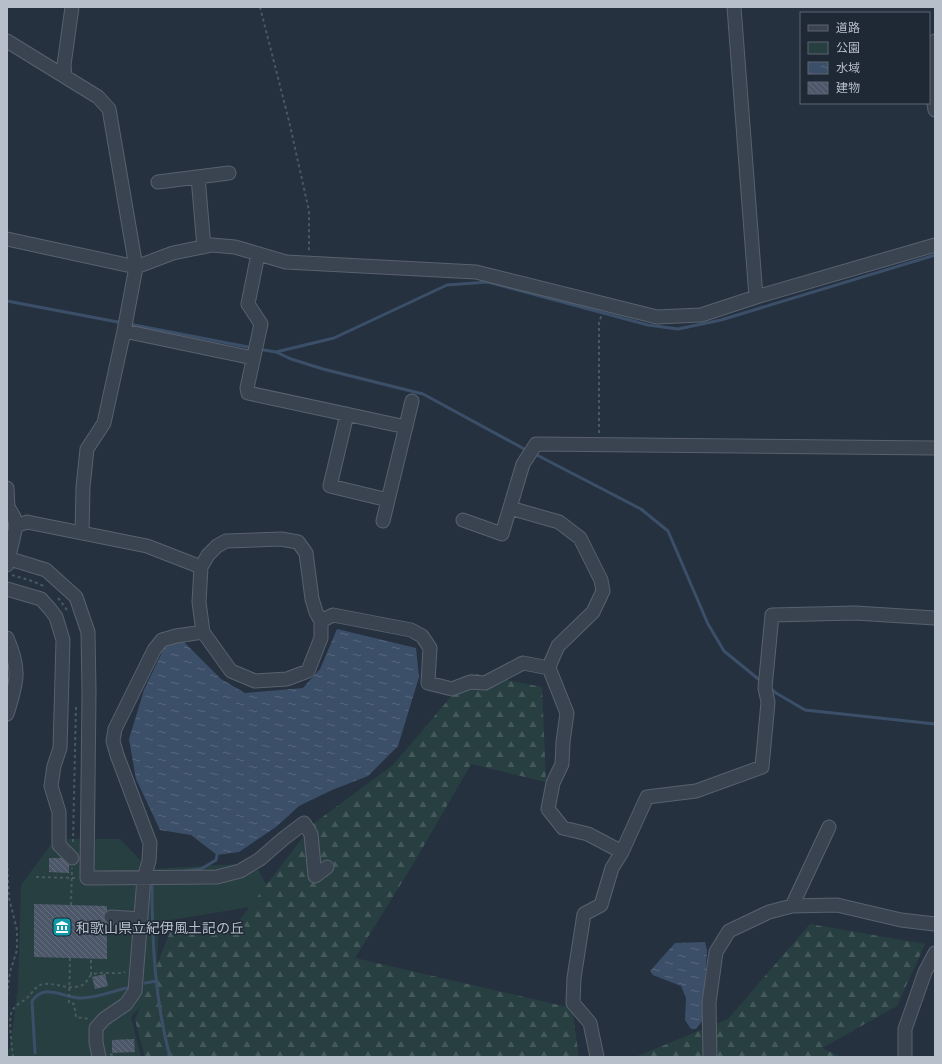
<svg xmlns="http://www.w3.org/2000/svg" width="942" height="1064" font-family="Manrope,'Noto Sans JP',sans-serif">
	<defs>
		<pattern id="forest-firs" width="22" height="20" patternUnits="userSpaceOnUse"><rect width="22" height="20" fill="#283f41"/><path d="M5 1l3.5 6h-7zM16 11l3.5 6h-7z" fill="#45595b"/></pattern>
		<pattern id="water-ripples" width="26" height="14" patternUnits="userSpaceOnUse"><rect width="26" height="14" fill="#3c4f69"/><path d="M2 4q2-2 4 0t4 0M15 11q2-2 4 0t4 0" fill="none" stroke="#56677d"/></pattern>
		<pattern id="building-back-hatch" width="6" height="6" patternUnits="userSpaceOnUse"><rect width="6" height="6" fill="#4c5869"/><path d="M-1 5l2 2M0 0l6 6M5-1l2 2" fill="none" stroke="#646e7d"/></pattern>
	</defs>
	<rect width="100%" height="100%" fill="#263140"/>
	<path fill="#283f41" d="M55,839H120L149,869L255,863L275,903L159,922L156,990L131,1017L141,1057H7V1050L10,1048L18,987L21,885Z"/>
	<path fill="url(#forest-firs)" d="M471,673L542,687L546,782L471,764L415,861L355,958L572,1008L579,1057H145L135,1020L170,932L232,930L313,824L393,765Z
		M810,924L925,944L897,1006L822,1048L841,1057H635L728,1019Z"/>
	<path fill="url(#water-ripples)" d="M337,629L416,648L419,677L398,746L368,776L332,790L299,806L276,827L239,852L217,855L191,835L160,830L136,779L129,739L144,690L166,644L183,641L221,679L245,693L303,688L320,669Z
		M705,942L707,950L703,1020L696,1029H691L685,1020L686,998L681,986L653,975L650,971L675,943Z"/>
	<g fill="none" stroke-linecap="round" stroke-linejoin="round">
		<path stroke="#3c4f69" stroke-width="3" d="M7,301L123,323
			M129,324L253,348
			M258,349L276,352L291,359L323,369L423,394L528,451
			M276,352L334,338L447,285L488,282L648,325L678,329L721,320L935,255
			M533,453L641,509L668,531L708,624L724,651L762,682
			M770,688L776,693L805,710L935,724
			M185,871L201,869L216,860L217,855
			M152,886C152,943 155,1001 170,1057
			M145,983L157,981
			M35,1053L32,1001C45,982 63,998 81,998C96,998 113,991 127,988"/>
	</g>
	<path fill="url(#building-back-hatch)" d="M49,858H69V873L49,872Z
		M34,904L107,906V959L34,957Z
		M105,974L108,986L95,989L92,977Z
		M134,1039L135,1052L112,1053V1040Z"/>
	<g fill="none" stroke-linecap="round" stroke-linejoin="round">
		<g stroke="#58616d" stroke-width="15">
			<path id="minor" d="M734,7L756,297
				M7,41L98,97L109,109L136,267L124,331L104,423L87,449L83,487L82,533
				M929,71L932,43L935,41
				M65,76L64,65L72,7
				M929,77L935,110
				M198,177L204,247
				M158,182L229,173
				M7,239L136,267L173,253L212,245L235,247L286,262L476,272L657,317L701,315L756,297L935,245
				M258,254L248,304L261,324L247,388L248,393L406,427
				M124,331L253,358
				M347,414L330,486L388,500
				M7,488L8,507L14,517L16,526
				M510,508L559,522L580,538L601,580L603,591L593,612L558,646L551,662L549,668
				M463,520L502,534L523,464L536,444L935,448
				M383,521L412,401
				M7,558L46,570L76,597L88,632L89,692L87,878L217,877L240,871L260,859L283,839L304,823L311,834L315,876L327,867
				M7,565L16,526L27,522L147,546L201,567L199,602L203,632L231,671L255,681L287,679L308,671L321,638V621L333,615L411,630L422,636L430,648L428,683L452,689L470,682L485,683L523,663L549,668L567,713L563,742L562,764L553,783L548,809L563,828L588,834L622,852L612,868L601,905L584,914L574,978L573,1003L590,1023L597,1057
				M201,567L208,555L217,546L226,541L281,539L298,542L306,553L312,599L316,612L321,621
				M7,589L41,599L50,609L56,617L63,640L60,748L54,766L51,786L59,812V845L72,858
				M7,638C21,669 17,683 7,714
				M622,852L647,797L696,791L762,767L768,702L765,688L772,615L855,613L935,618
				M792,906L829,827
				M111,917L141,919
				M99,1057L96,1042V1028L104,1019L126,1004L135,991L144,878L149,861L150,843L117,755L113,741L115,729L154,650L162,640L176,636L203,632
				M710,1057L709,1003L716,952L729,931L769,912L792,906L837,905L901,920L935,924
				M905,1057V1029L925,972L935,953"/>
		</g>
		<path stroke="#465b5e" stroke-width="2" stroke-dasharray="3 3" stroke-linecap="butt" d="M260,7L289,121L309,211V252
			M599,433V323L602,314
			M12,575L32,581L46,587
			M58,598L67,610
			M73,842L76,704
			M7,862L9,898L17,930V950L10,972L7,995
			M36,877L76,878
			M71,905L72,868
			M70,958L69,1003L74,1004L76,1017L89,1019
			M91,975V959
			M110,1054L116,1057
			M13,1057C12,1047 8,1018 12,1011C16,1004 23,1002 28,997C33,992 36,985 44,984C54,983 65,988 75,987C89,986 86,976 94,974C104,971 115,975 125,972"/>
		<use href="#minor" stroke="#3a4350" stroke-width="13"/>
	</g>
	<defs>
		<g id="museum-square" transform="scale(1)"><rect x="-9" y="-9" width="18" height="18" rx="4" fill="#0f9aa8" stroke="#1f2835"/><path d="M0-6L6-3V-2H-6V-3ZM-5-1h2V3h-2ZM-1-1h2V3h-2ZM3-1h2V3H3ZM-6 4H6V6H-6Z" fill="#fff"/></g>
	</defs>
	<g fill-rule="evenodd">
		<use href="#museum-square" x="62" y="927"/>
	</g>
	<g text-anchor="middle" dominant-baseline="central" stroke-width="3" stroke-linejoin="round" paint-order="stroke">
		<g font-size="14" fill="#b7bfca" stroke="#1f2835" text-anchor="start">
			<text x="76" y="927">和歌山県立紀伊風土記の丘</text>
		</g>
	</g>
	<rect width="942" height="1064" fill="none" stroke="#b7bfca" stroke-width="16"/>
	<rect x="800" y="12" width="130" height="92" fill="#1f2835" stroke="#5c6471"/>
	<rect x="808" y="25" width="20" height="6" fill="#3a4350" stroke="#5c6471"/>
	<text x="836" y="32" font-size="12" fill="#b7bfca">道路</text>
	<rect x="808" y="42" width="20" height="12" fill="#283f41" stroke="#5c6471"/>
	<text x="836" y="52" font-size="12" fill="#b7bfca">公園</text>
	<rect x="808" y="62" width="20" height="12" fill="url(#water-ripples)" stroke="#5c6471"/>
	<text x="836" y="72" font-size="12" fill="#b7bfca">水域</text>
	<rect x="808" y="82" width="20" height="12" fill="url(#building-back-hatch)" stroke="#5c6471"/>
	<text x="836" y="92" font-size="12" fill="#b7bfca">建物</text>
</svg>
